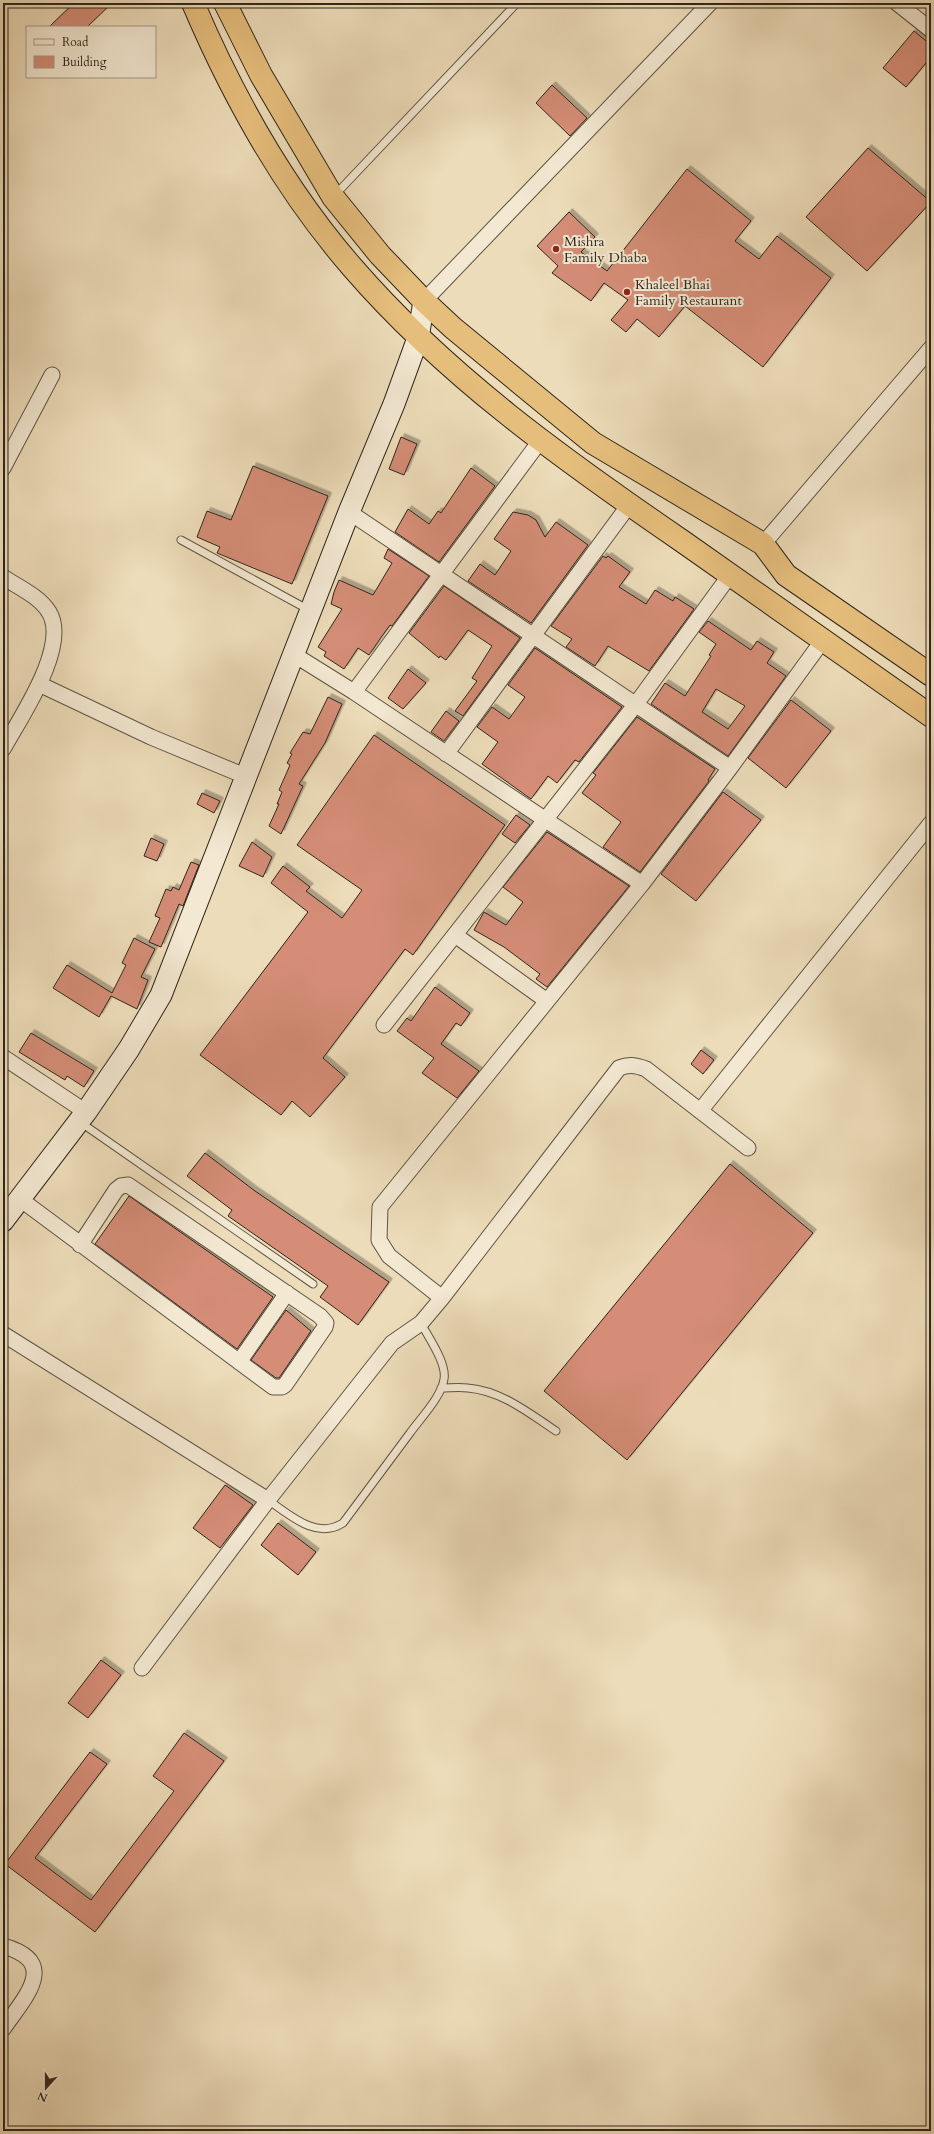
<svg xmlns="http://www.w3.org/2000/svg" width="934" height="2134" font-family="Cardo,serif">
	<defs>
		<filter id="shadow"><feDropShadow dx="3.5" dy="-3.5" stdDeviation="0" flood-color="#0004"/></filter>
	</defs>
	<rect width="100%" height="100%" fill="#eddcb9"/>
	<filter id="stains"><feTurbulence type="fractalNoise" baseFrequency=".005" numOctaves="4"/><feColorMatrix values="0 0 0 0 .2 0 0 0 0 .09 0 0 0 0 .02 0 0 0 .5 -.17"/></filter>
	<radialGradient id="worn" r=".72"><stop offset=".6" stop-color="#630" stop-opacity="0"/><stop offset="1" stop-color="#630" stop-opacity=".3"/></radialGradient>
	<path fill="#d58d77" stroke="#2e261c" fill-rule="evenodd" filter="url(#shadow)" d="M74,3H112L87,27H49Z
		M914,31L931,45V57L906,87L883,68Z
		M552,85L587,118L570,136L536,103Z
		M868,148L931,202L867,271L806,217Z
		M687,169L751,221L735,241L759,259L777,236L831,278L763,367L685,306L659,337L637,319L626,332L611,320L628,300L604,283L591,301L552,273L558,266L537,246L569,212L595,237L581,252L607,271Z
		M401,437L417,444L404,475L389,469Z
		M253,466L328,496L292,584L217,553L220,547L197,537L207,511L231,520Z
		M471,468L495,486L439,562L395,532L408,509L429,524L438,511L441,513Z
		M513,512L528,515L536,520L545,537L556,522L588,545L531,623L468,581L480,564L495,575L511,551L494,539Z
		M388,549L429,576L392,626L390,625L382,636L369,655L358,648L344,669L324,656L326,652L318,647L342,609L331,604L334,592L339,580L373,595L392,563L384,558Z
		M603,556L606,558L608,556L630,572L619,587L646,604L655,590L673,601L675,597L694,609L649,671L608,646L595,666L566,647L572,639L551,626Z
		M444,586L520,638L463,716L455,711L477,681L472,678L492,646L468,630L446,660L440,656L439,658L409,633Z
		M708,621L751,650L757,641L774,652L767,663L786,676L728,756L651,704L665,683L685,696L711,656L709,655L716,644L699,632ZM716,689L745,706L728,729L702,712Z
		M535,648L622,707L579,762L575,760L557,783L548,776L531,799L482,764L498,742L477,727L492,707L509,719L525,697L508,685Z
		M408,669L426,683L403,709L388,698Z
		M328,697L342,704L325,743L299,784L303,786L281,834L269,826L279,804H277L282,792L279,790L290,765L287,763L292,754L290,753L303,732L310,734Z
		M791,700L831,731L786,788L748,758Z
		M446,711L459,721L444,741L431,732Z
		M637,717L715,769L708,780L709,781L640,872L603,847L621,822L582,793L596,775L593,773Z
		M374,735L505,825L413,955L405,949L323,1058L345,1077L310,1117L292,1101L281,1115L200,1055L308,912L271,883L283,866L310,887L306,891L342,918L362,890L297,845Z
		M723,792L761,820L696,901L661,874Z
		M202,793L220,801L214,813L197,804Z
		M516,815L530,825L515,843L502,834Z
		M547,832L629,886L547,987L536,979L540,974L504,947L474,930L484,912L506,925L523,902L503,887Z
		M151,838L164,844L157,861L144,856Z
		M252,842L272,857L263,877L239,866Z
		M191,862L199,865L183,906L179,904L161,947L149,942L160,918L155,916L166,889L171,891L173,887L179,890Z
		M134,938L155,949L141,977L148,980L137,1009L111,996L99,1017L53,988L67,965L112,993L126,965L122,963Z
		M435,987L470,1013L461,1026L456,1023L441,1044L479,1071L457,1098L422,1073L434,1058L397,1031L407,1018L411,1021Z
		M31,1033L94,1071L84,1087L67,1076L65,1080L19,1052Z
		M701,1050L714,1060L703,1074L691,1064Z
		M205,1153L255,1191L389,1282L358,1325L320,1297L328,1286L228,1216L232,1210L187,1176Z
		M730,1164L813,1233L627,1460L544,1391Z
		M129,1196L273,1297L237,1349L95,1244Z
		M286,1310L311,1331L279,1378H276L251,1360Z
		M225,1485L253,1505L220,1548L193,1528Z
		M278,1523L316,1552L298,1575L261,1545Z
		M101,1660L121,1675L88,1718L68,1703Z
		M184,1733L224,1761L95,1932L5,1864L90,1752L107,1764L35,1858L91,1900L174,1791L153,1776Z"/>
	<g fill="none" stroke-linecap="round" stroke-linejoin="round">
		<g stroke="#5e5443" stroke-width="9">
			<path id="lane" d="M334,196L517,3
				M181,540L309,610
				M80,1122L313,1284
				M441,1388C450,1388 459,1387 468,1388C502,1391 529,1413 556,1431
				M268,1500C290,1515 316,1540 343,1523C365,1493 388,1463 410,1433C420,1419 442,1396 444,1379C447,1363 428,1337 421,1323"/>
		</g>
		<g stroke="#5e5443" stroke-width="17">
			<path id="street" d="M897,3L931,30
				M424,301L710,3
				M3,468L52,375
				M349,512L730,768
				M763,544L931,348
				M3,577C18,587 39,596 49,612C70,646 20,718 3,749
				M293,654L354,692L642,884
				M39,684L151,737L245,776
				M354,692L540,441
				M446,754L629,505
				M455,935L547,1001
				M384,1025L636,704L730,575
				M3,1057L86,1112
				M700,1111L931,823
				M20,1199L273,1387H282L285,1385L325,1327L326,1323L320,1316L128,1185L121,1186L116,1190L80,1245
				M442,1298L389,1256L379,1240L380,1207L642,884L730,768L823,640
				M3,1334L268,1500
				M239,1362L287,1293
				M142,1668L268,1500L392,1343L421,1323L442,1298L619,1068C629,1064 635,1065 646,1069L748,1148
				M3,1946C61,1962 24,1998 3,2029"/>
		</g>
		<g stroke="#2e261c" stroke-width="23">
			<path id="secondary" d="M3,1221L86,1112L129,1049L161,995L349,512L394,404L418,338L424,301"/>
		</g>
		<g stroke="#2e261c" stroke-width="24">
			<path id="highway" d="M193,3C233,97 285,190 352,267C446,376 564,460 682,541C765,599 848,657 931,716
				M225,3L261,75L333,197L380,255L424,301L453,328L593,443L763,544L786,575L931,675"/>
		</g>
		<use href="#lane" stroke="#f3e8d2" stroke-width="7"/>
		<use href="#street" stroke="#f3e8d2" stroke-width="15"/>
		<use href="#secondary" stroke="#f3e8d2" stroke-width="21"/>
		<use href="#highway" stroke="#e6be7c" stroke-width="22"/>
	</g>
	<g fill="#8f2418" stroke="#f3e8d2" stroke-width="1.5">
		<circle cx="556" cy="249" r="4"/>
		<circle cx="627" cy="292" r="4"/>
	</g>
	<g text-anchor="middle" dominant-baseline="central" stroke-width="4" stroke-linejoin="round" paint-order="stroke">
		<g font-size="14" fill="#2e261c" stroke="#f3e8d2" text-anchor="start">
			<text x="564" y="241">Mishra<tspan x="564" dy="16">Family Dhaba</tspan></text>
			<text x="635" y="284">Khaleel Bhai<tspan x="635" dy="16">Family Restaurant</tspan></text>
		</g>
	</g>
	<rect width="934" height="2134" fill="none" stroke="#eddcb9" stroke-width="16"/>
	<rect x="4" y="4" width="926" height="2126" fill="none" stroke="#2e261c" stroke-width="2"/>
	<rect x="8" y="8" width="918" height="2118" fill="none" stroke="#2e261c"/>
	<rect x="26" y="26" width="130" height="52" fill="#f3e8d2" stroke="#a49a89"/>
	<rect x="34" y="39" width="20" height="6" fill="#f3e8d2" stroke="#a49a89"/>
	<text x="62" y="46" font-size="12" fill="#2e261c">Road</text>
	<rect x="34" y="56" width="20" height="12" fill="#d58d77" stroke="#a49a89"/>
	<text x="62" y="66" font-size="12" fill="#2e261c">Building</text>
	<g transform="translate(46 2088) rotate(201)" stroke="#f3e8d2" stroke-width="3" paint-order="stroke">
	<path d="M0-3L7 15L0 10L-7 15Z" fill="#2e261c"/>
	<text y="-6" font-size="11" font-weight="bold" text-anchor="middle" fill="#2e261c">N</text>
	</g>
	<rect width="100%" height="100%" filter="url(#stains)"/>
	<rect width="100%" height="100%" fill="url(#worn)"/>
</svg>
